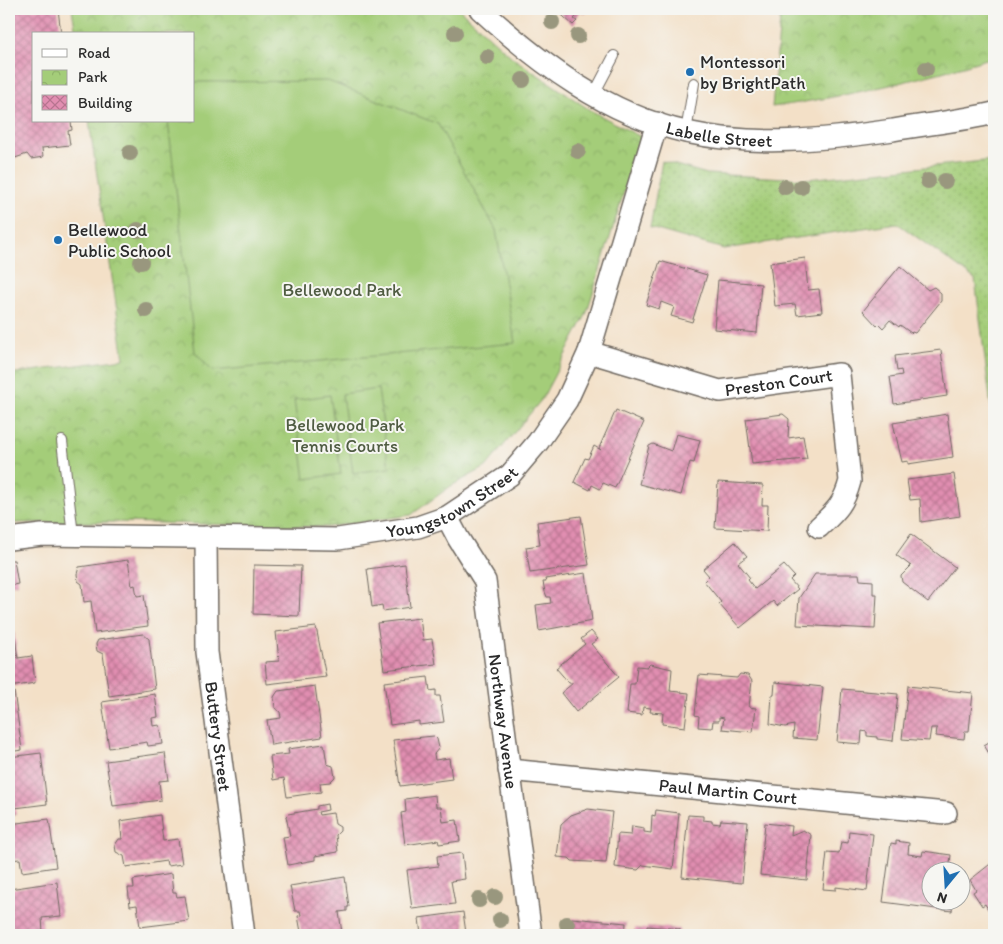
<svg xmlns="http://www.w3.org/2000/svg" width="1003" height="944" font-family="Itim,sans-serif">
	<defs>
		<pattern id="grass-dots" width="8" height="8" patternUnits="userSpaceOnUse" patternTransform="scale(1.25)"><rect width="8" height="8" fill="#a4cd79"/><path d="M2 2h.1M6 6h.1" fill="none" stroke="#8db069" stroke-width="1.8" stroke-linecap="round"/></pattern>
		<pattern id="park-crowns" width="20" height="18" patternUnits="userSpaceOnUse" patternTransform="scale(1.25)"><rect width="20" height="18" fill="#a4cd79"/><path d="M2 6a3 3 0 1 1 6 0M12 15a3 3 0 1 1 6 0" fill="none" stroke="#8db069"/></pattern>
		<pattern id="building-cross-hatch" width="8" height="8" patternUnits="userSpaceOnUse" patternTransform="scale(1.25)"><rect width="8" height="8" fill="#e18eb1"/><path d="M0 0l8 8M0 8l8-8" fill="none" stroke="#b77490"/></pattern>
	</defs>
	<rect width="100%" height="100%" fill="#f6f6f2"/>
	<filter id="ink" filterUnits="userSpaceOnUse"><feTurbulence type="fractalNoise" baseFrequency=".02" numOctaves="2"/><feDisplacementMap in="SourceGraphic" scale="10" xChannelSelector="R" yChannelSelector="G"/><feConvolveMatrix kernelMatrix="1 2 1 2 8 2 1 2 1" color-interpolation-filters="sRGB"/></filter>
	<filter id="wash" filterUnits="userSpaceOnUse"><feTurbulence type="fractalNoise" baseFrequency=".0096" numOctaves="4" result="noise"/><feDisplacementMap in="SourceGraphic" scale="20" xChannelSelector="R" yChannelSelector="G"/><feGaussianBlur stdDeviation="1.12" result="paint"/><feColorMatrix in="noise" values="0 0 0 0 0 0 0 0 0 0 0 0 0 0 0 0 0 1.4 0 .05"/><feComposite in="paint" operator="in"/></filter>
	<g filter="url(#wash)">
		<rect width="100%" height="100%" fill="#f3e0c7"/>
		<path fill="url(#grass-dots)" stroke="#687c52" d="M994,160V431L975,279L897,223L724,249L650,228L662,161L707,174L807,179Z"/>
		<path fill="url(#park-crowns)" stroke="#687c52" d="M72,9H459L513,58L590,110L641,137L586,315L542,399L486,467L451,486L411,515L327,527L117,522L9,523V374L124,359L89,121H194V34H76Z
			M781,9H994L993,57C924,79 844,97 772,107Z"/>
		<path fill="#a4cd79" stroke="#687c52" d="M328,81L438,124L496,230L515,343L212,371L195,352L168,121H194V82Z
			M378,389L389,468L353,473L342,394Z
			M330,395L341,474L305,479L294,400Z"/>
		<g id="blocks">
			<path fill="url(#building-cross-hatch)" d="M9,9H58L61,34H34V121H71L72,130L68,131L70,145L42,148L43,157L31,159L27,154L9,160Z
				M555,9H589L584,14L581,11L574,19L577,21L573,25Z
				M805,258L808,290L819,289L822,312L797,315L795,304L775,306L770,263Z
				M660,261L707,275L692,322L671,316L674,307L661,302L659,309L646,305Z
				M900,266L928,290L934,287L941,293V301L915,333L912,332L911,333L900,325L899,327L890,320L883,328L879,324L877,326L863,311Z
				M718,280L761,284L757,333L714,329Z
				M941,350L947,396L894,404L890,377L902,375L901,370L897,371L895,356Z
				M616,410L644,422L615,488L603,483L600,489L592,485L590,490L574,482L585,458L588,459L594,446L601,450L599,448Z
				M783,414L789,419L788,438L803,436L807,459L752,464L746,419Z
				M947,414L953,457L908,464V461L902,462L893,423Z
				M676,434L700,440L694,463L690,462L681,495L639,484L649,446L653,444L671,451Z
				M954,474L960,516L921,522L920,499L910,500L907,480Z
				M718,482L763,485L762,505H768L767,531L715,528Z
				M581,516L589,565L530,573L526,547L540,545L537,522Z
				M911,534L955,567L928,602L902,582L901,576L911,566L896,555Z
				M735,542L747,556L738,563L750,578L748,580L755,589L784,565L794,576L790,580L798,589L777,606L773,601L740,628L719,604L721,602L704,581L709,576L703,569Z
				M9,560H14L18,584L9,586Z
				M128,560L132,586L135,585L137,596L144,595L148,626L95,633L91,601L84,602L82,584L78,581L77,574L79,567Z
				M405,564L410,607L383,611L382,605L372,607L367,569Z
				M254,565L301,566L299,616L253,614Z
				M586,573L592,621L539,631L536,605L551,603L550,597H547L545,592L543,582H546L545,579Z
				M815,574H859L860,580L873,581V594H877L875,629L797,625L799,598Z
				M420,618L423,640L432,639L436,664L384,670L377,623Z
				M13,625L18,658L32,656L35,683L9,687V626Z
				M316,627L326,677L267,684L265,662L279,661L276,632Z
				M591,631L598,639L591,644L619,677L576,712L561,693L573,683H569L556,668L585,644L581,639Z
				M143,634L149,639L155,689L109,696L103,654L97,651L96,644L98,640Z
				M650,664L672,669L670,691L689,693L685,727L662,724L663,713L650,712L651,708L643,707L642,715L627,713L630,684H635L637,666L647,667Z
				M740,674L748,675L752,681L749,707L756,708L753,732L722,729L724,718L719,717V721H713L712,728L698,727L699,716L695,715L699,675L737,678Z
				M428,677L430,691L436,690V696H440L444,722L419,725V721L390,725L384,682Z
				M775,682L823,687L817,740L793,738L794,725L785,727L770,724L772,695H774Z
				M315,686L322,737L271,745L267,720L281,718L280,712L275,708L274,697L278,691Z
				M908,686L973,693L969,731H965L964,739L936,736L937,728H931L929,741L902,739Z
				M842,689L898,694L893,741L877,739V737L867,736V732L862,731L861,744L837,742Z
				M9,691H14L22,750L9,752Z
				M155,694L158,717L152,718L153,726L160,725L163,744L148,746L147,742L109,748L102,702Z
				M434,736L437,739L439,748L434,754L435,760L449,758L452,779L400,786L393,740Z
				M994,739V762L984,745Z
				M324,744L327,764L333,766L335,777L330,782L320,783L321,792L287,797L284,778L273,780L270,756L289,754L288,749Z
				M41,753L47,804L15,808L16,815L9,816V757Z
				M165,753L169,780L159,781L161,800L113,806L106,761Z
				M435,795L436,807H441L443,822L457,820L460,841L439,844L438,840L405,845L401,813L406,812L405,799Z
				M327,804L328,810L318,812L319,815L333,813L335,824L340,827V831L336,835L338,852L315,856V860L288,865L283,837L290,836L286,816L288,814L317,809V806Z
				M588,809L612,812L606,863L572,861L569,858L557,857L561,824L571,815Z
				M656,810L679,813L673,869L643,865L638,870L615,867L618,834L631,835L632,826L644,828V832L651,833L652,815L655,816Z
				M160,815L163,841L178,839L182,864L167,866L166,861L126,867L124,856L116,852L115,845L119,839H122L120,821Z
				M688,815L703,816V820L712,821V823L720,824L721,820L748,822L742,883L682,877Z
				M49,819L56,867L22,872L20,859L9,860V824Z
				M765,823L792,826L791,835L803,830L811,835L807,880L760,875Z
				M849,831L873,834L867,891L836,887V890L823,889L827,852L839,853L841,842L848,843Z
				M896,841L909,843L908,854L922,856L923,851L951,855L949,872H930V902H953L952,911L883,902L891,843L896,844Z
				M462,853L465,879L451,881L455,904L412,909L407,870L438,866L437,856Z
				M994,861V912L991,914L985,904L982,906L973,892L976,890L970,880Z
				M171,874L173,893H176L177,897L185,896L189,921L140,927L137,905L130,906L128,888H134L133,880Z
				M345,877L349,907H347V911L339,912L342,933L336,935H304L303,932H301L298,916L301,915L300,911H295L290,886Z
				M57,882L61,916L42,918L43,932L9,935V889Z
				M463,912L466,933L474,932V935H421L419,918Z
				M572,918L626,923L625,935H570Z
				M647,926L680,929L679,935H634L635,928L647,929Z"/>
		</g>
	</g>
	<g filter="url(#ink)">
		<use href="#blocks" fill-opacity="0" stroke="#716a62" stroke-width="1"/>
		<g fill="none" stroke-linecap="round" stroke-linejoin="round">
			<g stroke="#716a62" stroke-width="12">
				<path id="service" d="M594,94L614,56
					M686,132L694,83
					M62,441L73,535"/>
			</g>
			<g stroke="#716a62" stroke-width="24">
				<g id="minor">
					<path id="s1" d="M480,9C539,63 606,114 686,132C754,147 825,140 893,130C927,124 961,121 994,113"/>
					<path id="s2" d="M589,352L720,391L839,374L850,481C844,504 836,511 819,527"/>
					<path id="s3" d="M447,517L458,538L485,581L531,935"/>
					<path id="s4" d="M206,537L207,652L244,935"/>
					<path id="s5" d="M9,539L42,535L338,539L418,527L447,517L510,475L538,442L567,400L589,352L657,123"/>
					<path id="s6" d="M509,770L946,813"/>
				</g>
			</g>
			<use href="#service" stroke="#fff" stroke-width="10"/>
			<use href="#minor" stroke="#fff" stroke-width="21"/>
		</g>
		<g fill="#99977e">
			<circle cx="552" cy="22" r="8"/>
			<circle cx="455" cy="33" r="8"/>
			<circle cx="578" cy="36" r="8"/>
			<circle cx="487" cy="57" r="8"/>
			<circle cx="926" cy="69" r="8"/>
			<circle cx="523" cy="80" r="8"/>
			<circle cx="578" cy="151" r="8"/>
			<circle cx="130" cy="153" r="8"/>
			<circle cx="928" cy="181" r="8"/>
			<circle cx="945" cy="181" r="8"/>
			<circle cx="785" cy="187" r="8"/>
			<circle cx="801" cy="187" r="8"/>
			<circle cx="138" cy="230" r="8"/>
			<circle cx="141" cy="262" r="8"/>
			<circle cx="146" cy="310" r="8"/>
			<circle cx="495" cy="897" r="8"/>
			<circle cx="479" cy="900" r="8"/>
			<circle cx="500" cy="920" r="8"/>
			<circle cx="567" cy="924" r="8"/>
		</g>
	</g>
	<g fill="#1f6fb2" stroke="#f6f6f2" stroke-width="2">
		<circle cx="690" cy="72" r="5"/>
		<circle cx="58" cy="240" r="5"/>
	</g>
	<g text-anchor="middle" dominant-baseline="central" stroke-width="4" stroke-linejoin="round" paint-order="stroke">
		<g font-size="18" fill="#2b2b2b" stroke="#f6f6f2" text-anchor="start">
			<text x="700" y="62">Montessori<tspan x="700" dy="21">by BrightPath</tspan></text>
			<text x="68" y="230">Bellewood<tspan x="68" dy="21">Public School</tspan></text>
		</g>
		<g font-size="18" fill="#2b2b2b" stroke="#f6f6f2">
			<text stroke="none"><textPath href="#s1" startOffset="276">Labelle Street</textPath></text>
			<text stroke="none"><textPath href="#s2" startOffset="196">Preston Court</textPath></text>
			<text stroke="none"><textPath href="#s5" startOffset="451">Youngstown Street</textPath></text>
			<text stroke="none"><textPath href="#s3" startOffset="216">Northway Avenue</textPath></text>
			<text stroke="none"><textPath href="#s4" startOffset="200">Buttery Street</textPath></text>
			<text stroke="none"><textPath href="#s6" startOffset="220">Paul Martin Court</textPath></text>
		</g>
		<g font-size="18" fill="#4f5c42" stroke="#f6f6f2">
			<text x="342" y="290">Bellewood Park</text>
			<text x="345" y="425">Bellewood Park<tspan x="345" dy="21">Tennis Courts</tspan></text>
		</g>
	</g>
	<rect width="1003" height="944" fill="none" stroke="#f6f6f2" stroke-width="30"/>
	<rect x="32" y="32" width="162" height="90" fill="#f6f6f2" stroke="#a5a5a2"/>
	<rect x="42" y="49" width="25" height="8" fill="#ffffff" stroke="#a5a5a2"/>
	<text x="78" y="58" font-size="15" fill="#2b2b2b">Road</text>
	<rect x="42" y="70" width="25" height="15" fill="url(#park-crowns)" stroke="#a5a5a2"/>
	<text x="78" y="82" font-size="15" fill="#2b2b2b">Park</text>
	<rect x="42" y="95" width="25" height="15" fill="url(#building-cross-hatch)" stroke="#a5a5a2"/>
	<text x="78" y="108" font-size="15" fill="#2b2b2b">Building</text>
	<g transform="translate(946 886) rotate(198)"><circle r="24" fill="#f6f6f2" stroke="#a5a5a2"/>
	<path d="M0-4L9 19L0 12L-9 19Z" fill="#1f6fb2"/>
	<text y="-8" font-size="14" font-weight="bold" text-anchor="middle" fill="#2b2b2b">N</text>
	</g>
</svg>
